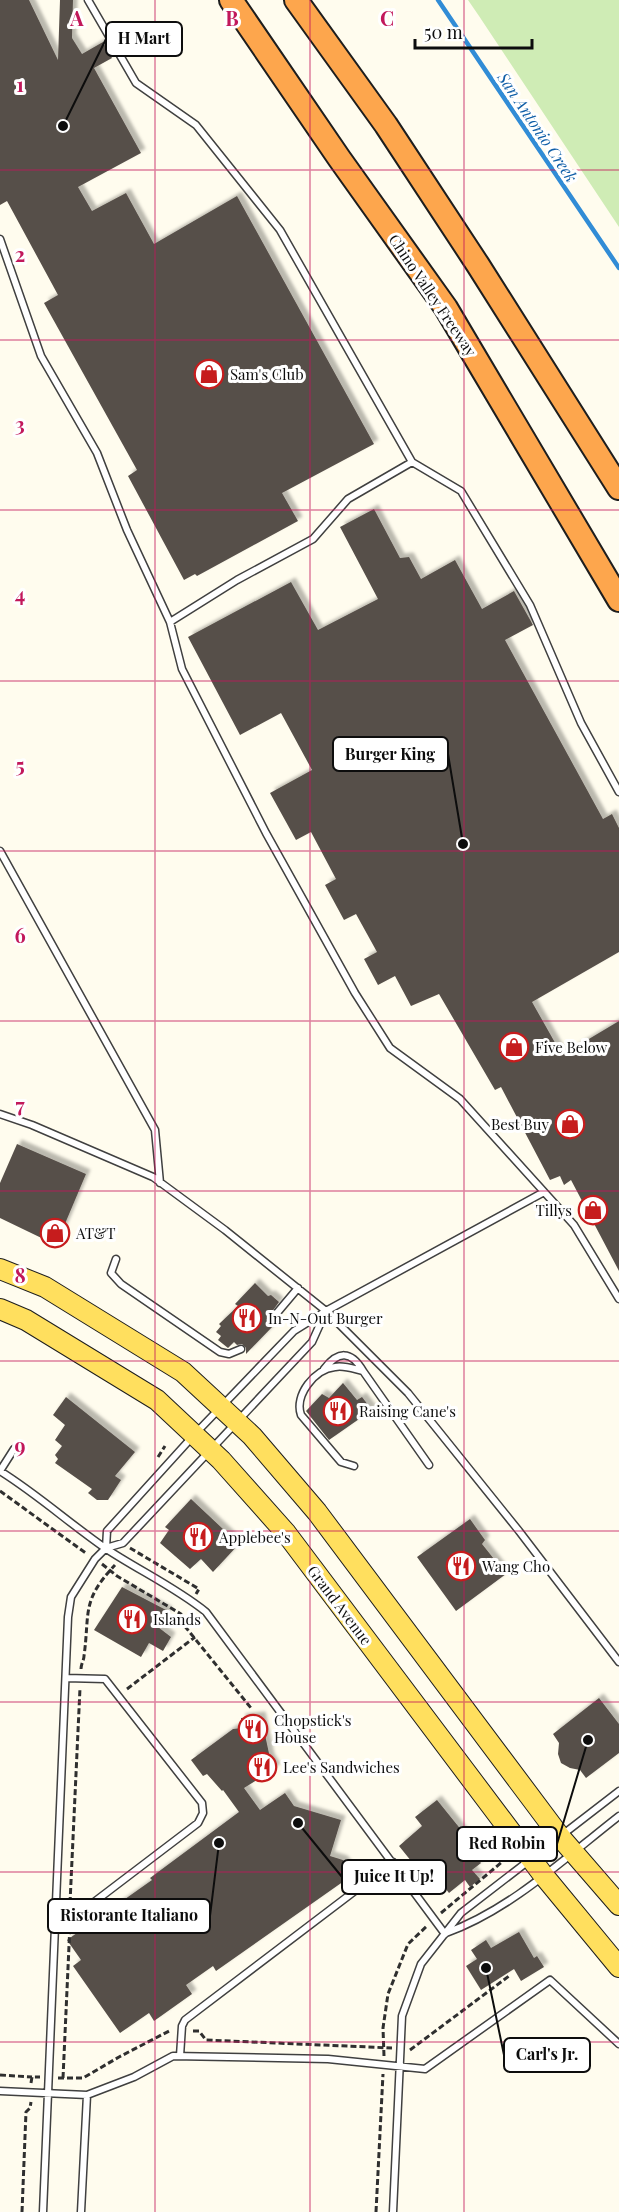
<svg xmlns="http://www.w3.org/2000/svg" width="619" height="2212" font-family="'Playfair Display',serif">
	<defs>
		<filter id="shadow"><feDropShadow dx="4.5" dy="-4.5" stdDeviation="1.5" flood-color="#0004"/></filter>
	</defs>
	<rect width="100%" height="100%" fill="#fffcee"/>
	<path fill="#cfecb5" d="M468,0H619V227L479,16Z"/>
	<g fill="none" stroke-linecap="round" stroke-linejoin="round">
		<path stroke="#318cd6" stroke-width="4.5" d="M438,0L619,268"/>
	</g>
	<path fill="#574f49" filter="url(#shadow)" d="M0,0H29L58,60L60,0H73L72,38L82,54L103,42L112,58L94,68L141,153L78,187L92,211L126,193L154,244L237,196L374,444L282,493L298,521L197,576L195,574L184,580L128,476L137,470L44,303L58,295L7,201L0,205Z
		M374,509L400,558L409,557L421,579L455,560L482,609L514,591L533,625L505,640L603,819L612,814L619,828V952L532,1002L562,1055L619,1021V1271L571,1180L564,1185L560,1176L550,1180L501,1087L495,1090L439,994L411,1006L395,976L378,985L364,959L377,952L356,914L344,920L325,885L336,879L311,832L296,840L270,793L312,770L281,713L240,735L188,637L291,582L318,630L378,599L340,527Z
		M17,1144L86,1174L56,1245L0,1218V1183Z
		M255,1283L268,1296L271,1295L279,1302L266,1320L270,1325L275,1324L246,1354V1348L242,1344L237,1345L234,1342L228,1348L218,1340L221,1336L216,1332L221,1326L219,1324L238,1306L235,1304Z
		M343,1383L357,1400L362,1397L372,1410L329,1440L306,1411L322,1394L329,1398Z
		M66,1397L135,1452L115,1476L121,1480L108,1500H97L88,1493L92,1489L55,1463L58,1459L55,1455L62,1446L55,1440L65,1425L53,1415Z
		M191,1499L239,1544L213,1572L201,1559L190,1569L160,1543L169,1530L165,1527Z
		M470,1519L485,1540L482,1544L506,1574L456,1611L417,1557Z
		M122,1587L168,1611L158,1627L171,1637L163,1651L149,1643L141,1657L94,1630Z
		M599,1698L619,1724V1753L586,1778L580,1770L570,1768L561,1763L558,1754L559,1743L553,1734Z
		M261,1716L270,1758L276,1768L244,1788L260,1810L285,1793L294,1806L341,1820L330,1856L343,1860L354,1874L216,1971L213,1966L186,1985L192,1994L154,2021L149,2013L120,2033L73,1966L81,1960L67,1940L152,1880L150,1878L239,1812L223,1790L222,1791L207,1774L203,1776L191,1760L233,1729L242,1728L241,1718Z
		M437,1800L471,1842L466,1846L481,1863L472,1870L480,1879L470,1887L465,1880L449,1893L428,1866L420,1872L399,1846L422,1826L415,1817Z
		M519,1932L534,1958L537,1956L544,1967L521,1981L514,1969L481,1990L466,1966L477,1959L471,1950L486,1940L491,1948Z"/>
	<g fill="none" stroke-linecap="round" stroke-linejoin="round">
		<g stroke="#404040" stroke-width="9">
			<path id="lane" d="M88,0L136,83L196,125L280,230L412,462L348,499L313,539L237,580L170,622L182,669L266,833L355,993L390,1048L460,1099L574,1225L619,1299
				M0,239L41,356L97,453L127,530L170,622
				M412,462L461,491L530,605L581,723L619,792
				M0,851L155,1130L160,1183
				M0,1114L32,1125L153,1177L225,1230L326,1311L408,1393L519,1531L619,1662
				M116,1259L111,1273L121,1284L220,1352L229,1354L241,1349
				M271,1320L298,1288
				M324,1369C338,1351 351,1350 363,1371
				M354,1466L341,1462L301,1415C294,1395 315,1369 335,1367C344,1365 354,1369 363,1371L429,1465
				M0,1471C37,1494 69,1523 105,1548C138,1570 175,1587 206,1612L445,1934
				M0,1471L14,1449
				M106,1548L107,1531L194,1435L294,1331L326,1311L544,1192
				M55,1913L70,1914L81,1912L198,1823L203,1813L202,1803L105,1679L66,1678
				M446,1933C510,1910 565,1858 619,1816
				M180,2056L182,2026L185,2020L393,1862
				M0,2091L87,2095
				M43,2212L68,1617L71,1597L95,1559L106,1548L123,1543L312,1342L326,1311
				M81,2212L87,2095L134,2077L173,2056L328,2059L425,2069L550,1980L619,2044
				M393,2212L402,2016L421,1964L461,1913L619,1791"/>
		</g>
		<g stroke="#1e1e1e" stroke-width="22">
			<path id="primary" d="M0,1269L45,1287L183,1372L252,1436L317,1512L561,1838L619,1905
				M0,1309L26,1320L157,1400L221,1460L286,1533L544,1876L619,1967"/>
		</g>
		<g stroke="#1e1e1e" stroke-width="26">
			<path id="highway" d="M231,0L339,158L446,308L619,600
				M296,0L386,125L478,265L619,488"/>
		</g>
		<path stroke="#2f2f2f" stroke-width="3" stroke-dasharray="6 3" stroke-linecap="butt" d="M158,1457L165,1446
			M0,1491L87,1554
			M130,1548L199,1589L196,1594
			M102,1564L117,1576L181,1614L179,1619L251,1708
			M81,1669C81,1664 84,1660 84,1656C90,1612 81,1601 115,1565
			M127,1689L195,1637
			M70,1903L80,1688
			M441,1913L502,1862
			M193,2031H199L206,2040L392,2048
			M410,2050L509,1976
			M384,2056L383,2028L388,1994L408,1944L428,1925
			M0,2075L32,2077
			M58,2078H83L119,2057L171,2030
			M63,2078L70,1924
			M31,2083L32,2077H40
			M22,2212L26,2112L30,2108L31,2102
			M376,2212L383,2074"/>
		<use href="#lane" stroke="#fff" stroke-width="6"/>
		<use href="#primary" stroke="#ffdf5e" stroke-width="20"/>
		<use href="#highway" stroke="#fda64d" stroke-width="22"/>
	</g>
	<path fill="none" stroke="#c2185b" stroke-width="1.5" stroke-opacity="0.55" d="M155,0V2212M310,0V2212M464,0V2212M0,170H619M0,340H619M0,510H619M0,681H619M0,851H619M0,1021H619M0,1191H619M0,1361H619M0,1531H619M0,1702H619M0,1872H619M0,2042H619"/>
	<defs>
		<g id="shop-ring" transform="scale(1.5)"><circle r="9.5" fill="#fff" stroke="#c61c1d" stroke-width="1.5"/><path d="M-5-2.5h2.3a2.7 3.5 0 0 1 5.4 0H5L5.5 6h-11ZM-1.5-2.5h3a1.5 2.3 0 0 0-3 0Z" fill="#c61c1d"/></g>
		<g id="restaurant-ring" transform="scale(1.5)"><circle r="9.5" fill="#fff" stroke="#c61c1d" stroke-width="1.5"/><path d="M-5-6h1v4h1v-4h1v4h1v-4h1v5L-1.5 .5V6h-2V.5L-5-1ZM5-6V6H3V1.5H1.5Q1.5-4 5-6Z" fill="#c61c1d"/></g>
	</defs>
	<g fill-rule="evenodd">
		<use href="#shop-ring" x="209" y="374"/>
		<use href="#shop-ring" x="514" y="1047"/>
		<use href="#shop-ring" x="570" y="1124"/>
		<use href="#shop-ring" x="593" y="1210"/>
		<use href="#shop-ring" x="55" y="1233"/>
		<use href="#restaurant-ring" x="247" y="1318"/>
		<use href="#restaurant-ring" x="338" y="1411"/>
		<use href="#restaurant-ring" x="198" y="1537"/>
		<use href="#restaurant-ring" x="461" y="1566"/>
		<use href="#restaurant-ring" x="132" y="1619"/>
		<use href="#restaurant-ring" x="253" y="1729"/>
		<use href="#restaurant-ring" x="262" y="1767"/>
	</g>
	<g text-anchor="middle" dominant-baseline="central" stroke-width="6" stroke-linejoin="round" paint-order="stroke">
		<g font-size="15" fill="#0d0d0d" stroke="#fff">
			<text transform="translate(433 295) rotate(56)">Chino Valley Freeway</text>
			<text transform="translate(340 1605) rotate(53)">Grand Avenue</text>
		</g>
		<g font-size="15" fill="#0d0d0d" stroke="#fff" text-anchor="start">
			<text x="230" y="374">Sam's Club</text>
			<text x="535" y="1047">Five Below</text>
			<text x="549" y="1124" text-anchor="end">Best Buy</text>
			<text x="572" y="1210" text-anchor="end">Tillys</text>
			<text x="76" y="1233">AT&amp;T</text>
			<text x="268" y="1318">In-N-Out Burger</text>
			<text x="359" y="1411">Raising Cane's</text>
			<text x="219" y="1537">Applebee's</text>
			<text x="482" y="1566">Wang Cho</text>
			<text x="153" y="1619">Islands</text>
			<text x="274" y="1720">Chopstick's<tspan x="274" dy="17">House</tspan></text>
			<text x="283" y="1767">Lee's Sandwiches</text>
		</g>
		<g font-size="16" font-style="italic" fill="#0f5ea7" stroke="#fff">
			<text transform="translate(538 127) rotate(56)">San Antonio Creek</text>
		</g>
	</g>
	<g font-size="20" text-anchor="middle" font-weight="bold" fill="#c2185b" stroke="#fff" stroke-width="6" stroke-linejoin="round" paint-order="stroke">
		<text x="77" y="26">A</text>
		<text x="232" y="26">B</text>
		<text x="387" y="26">C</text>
		<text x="20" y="92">1</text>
		<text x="20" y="262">2</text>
		<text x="20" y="432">3</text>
		<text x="20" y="602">4</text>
		<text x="20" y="773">5</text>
		<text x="20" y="943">6</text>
		<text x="20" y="1113">7</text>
		<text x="20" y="1283">8</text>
		<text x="20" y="1453">9</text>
	</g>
	<path fill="none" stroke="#0d0d0d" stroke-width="2" d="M63 126L106 39M463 844L448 754M588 1740L557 1844M298 1823L342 1877M219 1843L210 1916M486 1968L504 2055"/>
	<g fill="#0d0d0d" stroke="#fff" stroke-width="2">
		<circle cx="63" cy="126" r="6"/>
		<circle cx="463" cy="844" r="6"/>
		<circle cx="588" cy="1740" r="6"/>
		<circle cx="298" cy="1823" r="6"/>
		<circle cx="219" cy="1843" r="6"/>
		<circle cx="486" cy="1968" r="6"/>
	</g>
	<g fill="#fff" stroke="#0d0d0d" stroke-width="2">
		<rect x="106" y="22" width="76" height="34" rx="6"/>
		<rect x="333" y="737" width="115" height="34" rx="6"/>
		<rect x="457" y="1827" width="100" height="34" rx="6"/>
		<rect x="342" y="1860" width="104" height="34" rx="6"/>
		<rect x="48" y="1899" width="162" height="34" rx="6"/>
		<rect x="504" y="2038" width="86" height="34" rx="6"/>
	</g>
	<g font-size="16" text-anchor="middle" font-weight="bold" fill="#0d0d0d">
		<text x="144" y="44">H Mart</text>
		<text x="390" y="760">Burger King</text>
		<text x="507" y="1849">Red Robin</text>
		<text x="394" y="1882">Juice It Up!</text>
		<text x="129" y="1921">Ristorante Italiano</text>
		<text x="547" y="2060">Carl's Jr.</text>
	</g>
	<path d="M415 39v9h117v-9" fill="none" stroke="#0d0d0d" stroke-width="3"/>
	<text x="424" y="39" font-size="18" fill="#0d0d0d" stroke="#ffffff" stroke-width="4.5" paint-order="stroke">50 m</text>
</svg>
